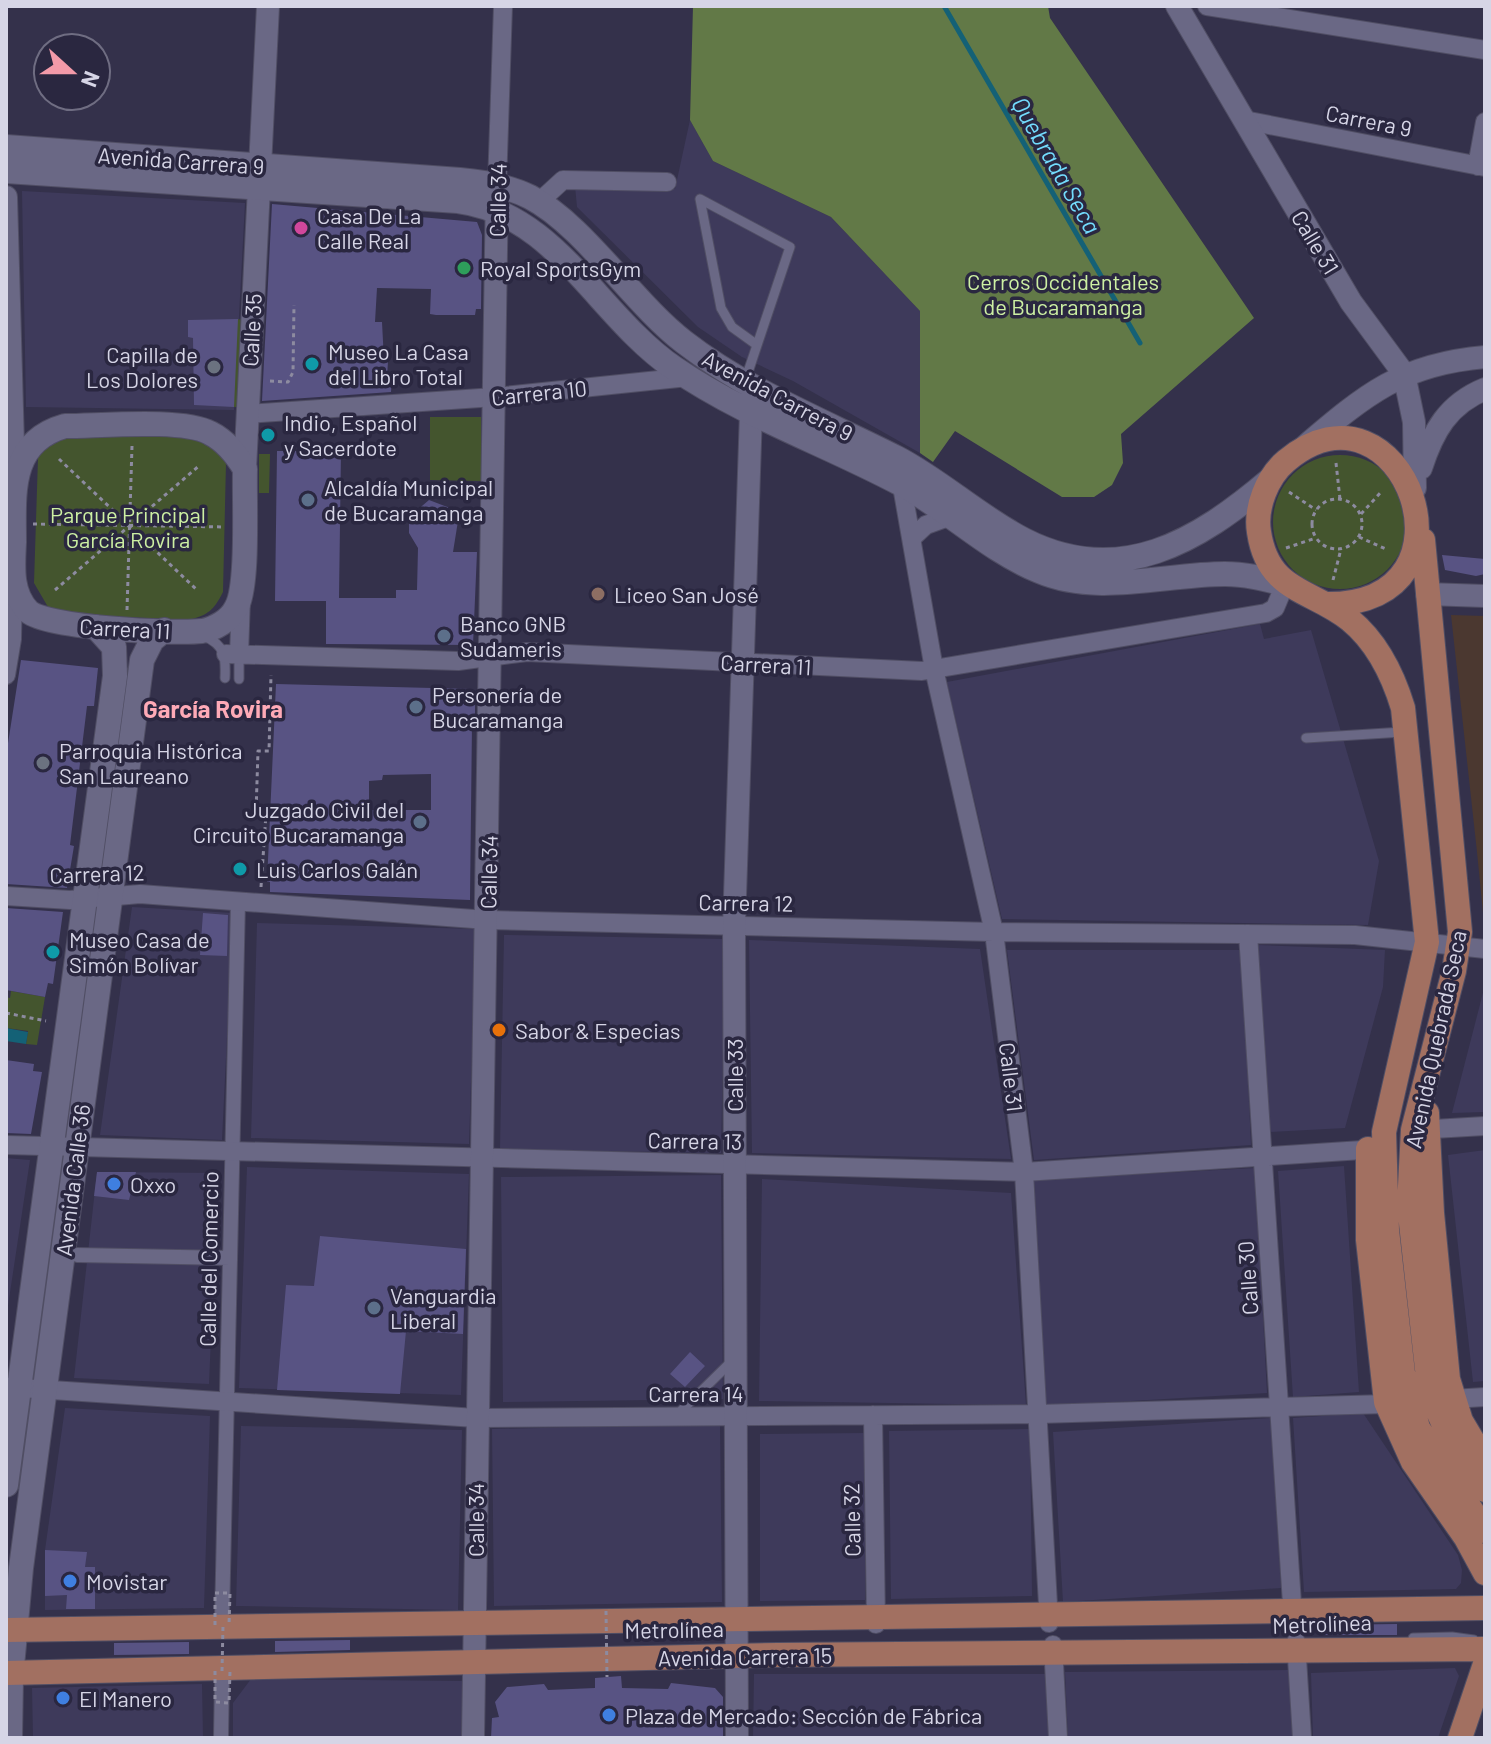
<svg xmlns="http://www.w3.org/2000/svg" width="1491" height="1744" font-family="Barlow,sans-serif">
	<rect width="100%" height="100%" fill="#34314b"/>
	<path fill="#3e3a5b" d="M690,120L713,161L831,217L920,311V453L793,381L742,357L698,327L577,207L575,186L675,189Z
		M22,191L245,203L234,410L26,407Z
		M1260,624L1264,639L1311,630L1379,861L1368,925L1002,919L947,682Z
		M132,907L233,913L222,1140L100,1135Z
		M257,923L476,929L469,1144L251,1138Z
		M504,935L725,939L721,1153L500,1149Z
		M749,940L980,949L1011,1159L752,1153Z
		M1257,945L1385,950L1383,987L1345,1128L1269,1132Z
		M1007,950H1242L1251,1145L1034,1160Z
		M1485,985V1112L1452,1113Z
		M1485,1150V1381L1473,1382L1448,1155Z
		M6,1158L30,1160L6,1319Z
		M1344,1166L1359,1392L1293,1397L1278,1171Z
		M247,1167L469,1174L461,1395L239,1388Z
		M1255,1168L1267,1393L1046,1406L1034,1180Z
		M97,1172L218,1173L209,1384L74,1378Z
		M721,1175L723,1399L503,1402L501,1177Z
		M762,1179L1011,1193L1026,1405L759,1401Z
		M65,1408L210,1416L204,1608L45,1610V1550Z
		M1363,1413L1458,1555L1462,1570L1461,1583L1456,1589L1304,1592L1293,1418Z
		M1271,1418L1281,1588L1063,1602L1053,1432Z
		M720,1424L722,1602L494,1606L492,1429Z
		M241,1426L462,1430L458,1610L236,1606Z
		M1030,1429L1032,1596L891,1599L889,1431Z
		M866,1433L865,1600L760,1601V1434Z
		M1455,1668L1459,1676L1438,1738H1313L1311,1673Z
		M1289,1670L1293,1738H1068L1065,1672Z
		M754,1674H1047L1050,1738H753Z
		M251,1679L466,1681L465,1738H233V1703Z
		M202,1684L203,1738H33L32,1688Z"/>
	<path fill="#4b3830" d="M1451,615L1485,616V933L1477,852Z"/>
	<path fill="#44552e" d="M237,319L243,320L238,407H233Z
		M430,417H481V481L430,480Z
		M65,436H194L220,451L226,463L223,592C214,610 208,615 189,620L63,614L48,607L34,583L38,458L42,446Z
		M259,454H270L269,493H259Z
		M1273 522a67 67 0 1 1 134 0a67 67 0 1 1-134 0Z
		M11,991L45,997L37,1045L26,1044L28,1031L6,1028V997L10,998Z"/>
	<path fill="#627947" d="M693,6H1048L1050,18L1254,318L1121,434L1123,463L1112,485L1094,497H1062L955,431L933,462L920,453V311L831,217L713,161L690,120Z"/>
	<path fill="#146176" d="M6,1028L28,1032L26,1044L6,1041Z"/>
	<g fill="none" stroke-linecap="round" stroke-linejoin="round">
		<path stroke="#146176" stroke-width="5" d="M944,6L1140,343"/>
	</g>
	<path fill="#585383" fill-rule="evenodd" d="M272,204L477,222L482,235L481,309H476L475,315H436L430,314L431,289L377,288L375,322H382L384,361H388L387,378L392,377L391,392L262,401Z
		M238,319L234,407L194,405L193,338L188,337V320Z
		M277,451H341L339,598H396V590H417L418,548L409,533V517L429,500L450,508L458,521L453,552H477L473,645L326,644V601H275Z
		M1442,555L1485,559V574L1476,576L1445,570Z
		M21,660L98,668L94,706H87L70,845L74,846L67,888L6,884V756Z
		M276,684L471,689V694L475,693V724H472L470,900L270,892V882H267ZM431,774V810H369V781L382,780L383,775Z
		M6,908L63,912L53,984L48,983L45,997L6,990Z
		M203,913L228,915L227,956L200,955Z
		M6,1060L34,1064L33,1071L42,1072L31,1134L6,1133Z
		M97,1172H136L129,1200L94,1196Z
		M320,1236L466,1249L463,1334L406,1331L400,1394L277,1390L286,1285L314,1286Z
		M690,1352L705,1366L685,1387L670,1374Z
		M45,1550L87,1552L85,1567H95V1609H66L67,1595L45,1596Z
		M1397,1624V1635H1324V1625Z
		M350,1640V1650L275,1652V1641Z
		M189,1642V1654L114,1655V1643Z
		M621,1676L622,1688L668,1689L671,1683L715,1688L723,1697V1738H491L492,1718L499,1717L495,1702L507,1687L544,1684L548,1690L595,1688V1678Z"/>
	<g fill="none" stroke-linecap="round" stroke-linejoin="round">
		<g stroke="#504e64" stroke-width="11">
			<path id="service" d="M700,199L790,247L746,378
				M700,199L721,308L732,327L757,345
				M422,489L491,492
				M204,636C225,645 226,657 225,678
				M239,679V655
				M1306,738L1403,732
				M678,1414L733,1360
				M1413,1638L1452,1637L1474,1640"/>
		</g>
		<g stroke="#504e64" stroke-width="16">
			<path id="pedestrian" d="M77,1255L230,1258
				M222,1618L238,901
				M221,1738L222,1676"/>
		</g>
		<g stroke="#504e64" stroke-width="20">
			<path id="minor" d="M1207,6L1485,50
				M1244,120L1485,167
				M1477,166L1485,122
				M497,186L503,6
				M539,202L563,180L667,182
				M247,414L495,397L688,377
				M900,475L934,669L994,932L1024,1172L1049,1623
				M912,538L926,525L951,516
				M226,654L458,661L527,652L922,671L1266,613L1275,608L1285,584
				M239,655L241,598
				M6,675L12,639L13,587
				M6,896L70,900L140,894L487,920L994,932L1355,935L1485,949
				M1248,934L1293,1619
				M1416,1130L1485,1126
				M6,1145L1024,1172L1378,1149
				M6,1387L476,1418L1038,1414L1387,1404
				M1452,1399L1485,1397
				M873,1415L876,1624
				M1296,1642L1302,1738
				M1053,1645L1058,1738"/>
		</g>
		<g stroke="#504e64" stroke-width="24">
			<path id="tertiary" d="M1177,6L1351,302L1404,374L1414,422L1415,488
				M6,197L14,480
				M1304,447C1366,394 1402,364 1485,357
				M1421,468C1433,431 1448,404 1485,389
				M245,469L268,6
				M1427,594L1485,596
				M473,1738L497,186
				M737,1738L734,926L751,412"/>
		</g>
		<g stroke="#504e64" stroke-width="26">
			<path id="secondary" d="M6,147L460,180C483,182 508,186 530,197C584,225 633,303 684,342C747,391 826,422 897,458C941,481 979,517 1024,540C1120,589 1198,541 1270,480
				M6,171L458,201C556,213 598,316 674,368C744,416 826,444 901,484C949,510 988,550 1039,571C1097,596 1165,574 1225,574C1246,574 1265,579 1285,584
				M65,426C99,426 183,418 210,433C226,441 236,454 245,469C244,498 249,587 236,608C230,620 215,629 202,631C175,634 45,628 28,611C10,592 13,566 14,542C14,494 8,442 65,426Z
				M6,1485L115,676L114,647L96,627
				M10,1738L11,1677L21,1568L142,660L152,640L164,630"/>
		</g>
		<g stroke="#504e64" stroke-width="26">
			<path id="primary" d="M1423,540L1460,932L1454,971L1413,1130L1409,1205L1428,1378L1436,1407L1447,1432L1485,1490
				M1327,604C1491,605 1402,364 1286,461C1267,477 1255,508 1259,532C1268,593 1312,589 1350,620C1378,643 1393,675 1403,708L1427,942L1384,1132L1387,1230L1403,1373L1418,1428L1485,1531
				M1427,1113L1432,1213L1448,1379L1461,1421L1485,1461
				M1368,1149V1240L1386,1402L1413,1462L1466,1538L1485,1573
				M6,1630L1485,1608
				M6,1673L777,1655L1485,1649
				M1460,1738L1485,1664"/>
		</g>
		<path stroke="#8d8ba0" stroke-width="3" stroke-dasharray="4 4" stroke-linecap="butt" d="M270,381L288,382L293,372L294,305
			M59,459L198,591
			M1336,463L1340,499
			M1289,492L1316,510
			M1312 524a25 25 0 1 1 50 0a25 25 0 1 1-50 0Z
			M1361,514L1382,491
			M33,524L225,527
			M1359,537L1388,550
			M1286,548L1316,538
			M1333,580L1341,549
			M55,590L200,465
			M127,610L132,446
			M261,887L266,814L256,813L258,751H269L271,675
			M6,1013L46,1021"/>
		<use href="#service" stroke="#6a6885" stroke-width="9"/>
		<use href="#pedestrian" stroke="#6a6885" stroke-width="14"/>
		<use href="#minor" stroke="#6a6885" stroke-width="18"/>
		<use href="#tertiary" stroke="#6a6885" stroke-width="22"/>
		<use href="#secondary" stroke="#6a6885" stroke-width="24"/>
		<use href="#primary" stroke="#a27061" stroke-width="24"/>
		<path stroke="#8d8ba0" stroke-width="3" stroke-dasharray="4 4" stroke-linecap="butt" d="M606,1611L607,1677
			M215,1625V1593H230L229,1625
			M215,1671V1702L229,1703L230,1671
			M222,1671L223,1625"/>
	</g>
	<circle fill="#d1479c" stroke="#2a2740" stroke-width="3" cx="301" cy="228" r="8"/>
	<circle fill="#2e9e5b" stroke="#2a2740" stroke-width="3" cx="464" cy="268" r="8"/>
	<g fill="#0f9aa8" stroke="#2a2740" stroke-width="3">
		<circle cx="312" cy="364" r="8"/>
		<circle cx="268" cy="435" r="8"/>
		<circle cx="240" cy="869" r="8"/>
		<circle cx="53" cy="952" r="8"/>
	</g>
	<g fill="#6b7280" stroke="#2a2740" stroke-width="3">
		<circle cx="214" cy="367" r="8"/>
		<circle cx="43" cy="763" r="8"/>
	</g>
	<g fill="#5c6f8a" stroke="#2a2740" stroke-width="3">
		<circle cx="308" cy="500" r="8"/>
		<circle cx="444" cy="636" r="8"/>
		<circle cx="416" cy="707" r="8"/>
		<circle cx="420" cy="822" r="8"/>
		<circle cx="374" cy="1308" r="8"/>
	</g>
	<circle fill="#8d6e63" stroke="#2a2740" stroke-width="3" cx="598" cy="594" r="8"/>
	<circle fill="#e8710a" stroke="#2a2740" stroke-width="3" cx="499" cy="1030" r="8"/>
	<g fill="#3f7fe0" stroke="#2a2740" stroke-width="3">
		<circle cx="114" cy="1184" r="8"/>
		<circle cx="70" cy="1581" r="8"/>
		<circle cx="63" cy="1698" r="8"/>
		<circle cx="609" cy="1715" r="8"/>
	</g>
	<g text-anchor="middle" dominant-baseline="central" stroke-width="7" stroke-linejoin="round" paint-order="stroke">
		<g font-size="22" fill="#d6d5e6" stroke="#2a2740">
			<text transform="translate(1369 120) rotate(11)">Carrera 9</text>
			<text transform="translate(181 160) rotate(4)">Avenida Carrera 9</text>
			<text transform="translate(497 200) rotate(-89)">Calle 34</text>
			<text transform="translate(1316 242) rotate(59)">Calle 31</text>
			<text transform="translate(251 330) rotate(-87)">Calle 35</text>
			<text transform="translate(539 392) rotate(-6)">Carrera 10</text>
			<text transform="translate(778 395) rotate(28)">Avenida Carrera 9</text>
			<text transform="translate(125 628) rotate(3)">Carrera 11</text>
			<text transform="translate(766 664) rotate(3)">Carrera 11</text>
			<text transform="translate(488 872) rotate(-89)">Calle 34</text>
			<text transform="translate(97 873) rotate(-2)">Carrera 12</text>
			<text transform="translate(746 902) rotate(1)">Carrera 12</text>
			<text transform="translate(1435 1039) rotate(-78)">Avenida Quebrada Seca</text>
			<text transform="translate(734 1075) rotate(-90)">Calle 33</text>
			<text transform="translate(1012 1077) rotate(83)">Calle 31</text>
			<text transform="translate(695 1140) rotate(1)">Carrera 13</text>
			<text transform="translate(72 1180) rotate(-83)">Avenida Calle 36</text>
			<text transform="translate(208 1259) rotate(-89)">Calle del Comercio</text>
			<text transform="translate(1247 1278) rotate(-94)">Calle 30</text>
			<text x="696" y="1393">Carrera 14</text>
			<text transform="translate(475 1520) rotate(-90)">Calle 34</text>
			<text transform="translate(851 1520) rotate(-91)">Calle 32</text>
			<text transform="translate(1322 1623) rotate(-2)">Metrolínea</text>
			<text transform="translate(674 1629) rotate(-1)">Metrolínea</text>
			<text transform="translate(745 1656) rotate(-1)">Avenida Carrera 15</text>
		</g>
		<g font-size="22" fill="#d6d5e6" stroke="#2a2740" text-anchor="start">
			<text x="317" y="215">Casa De La<tspan x="317" dy="25">Calle Real</tspan></text>
			<text x="480" y="268">Royal SportsGym</text>
			<text x="328" y="351">Museo La Casa<tspan x="328" dy="25">del Libro Total</tspan></text>
			<text x="198" y="354" text-anchor="end">Capilla de<tspan x="198" dy="25">Los Dolores</tspan></text>
			<text x="284" y="422">Indio, Español<tspan x="284" dy="25">y Sacerdote</tspan></text>
			<text x="324" y="487">Alcaldía Municipal<tspan x="324" dy="25">de Bucaramanga</tspan></text>
			<text x="614" y="594">Liceo San José</text>
			<text x="460" y="623">Banco GNB<tspan x="460" dy="25">Sudameris</tspan></text>
			<text x="432" y="694">Personería de<tspan x="432" dy="25">Bucaramanga</tspan></text>
			<text x="59" y="750">Parroquia Histórica<tspan x="59" dy="25">San Laureano</tspan></text>
			<text x="404" y="809" text-anchor="end">Juzgado Civil del<tspan x="404" dy="25">Circuito Bucaramanga</tspan></text>
			<text x="256" y="869">Luis Carlos Galán</text>
			<text x="69" y="939">Museo Casa de<tspan x="69" dy="25">Simón Bolívar</tspan></text>
			<text x="515" y="1030">Sabor &amp; Especias</text>
			<text x="130" y="1184">Oxxo</text>
			<text x="390" y="1295">Vanguardia<tspan x="390" dy="25">Liberal</tspan></text>
			<text x="86" y="1581">Movistar</text>
			<text x="79" y="1698">El Manero</text>
			<text x="625" y="1715">Plaza de Mercado: Sección de Fábrica</text>
		</g>
		<g font-size="22" fill="#cdf0a3" stroke="#2a2740">
			<text x="1063" y="281">Cerros Occidentales<tspan x="1063" dy="25">de Bucaramanga</tspan></text>
			<text x="128" y="514">Parque Principal<tspan x="128" dy="25">García Rovira</tspan></text>
		</g>
		<g font-size="24" font-style="italic" fill="#73dcfd" stroke="#2a2740">
			<text transform="translate(1057 165) rotate(60)">Quebrada Seca</text>
		</g>
		<g font-size="24" font-weight="bold" fill="#feaab7" stroke="#2a2740">
			<text x="213" y="708">García Rovira</text>
		</g>
	</g>
	<rect width="1491" height="1744" fill="none" stroke="#d6d5e6" stroke-width="16"/>
	<g transform="translate(72 72) rotate(111)"><circle r="38" fill="#2a2740" stroke="#6f6d82" stroke-width="2"/>
	<path d="M0-6L14 30L0 20L-14 30Z" fill="#f39aa9"/>
	<text y="-12" font-size="22" font-weight="bold" text-anchor="middle" fill="#d6d5e6">N</text>
	</g>
</svg>
